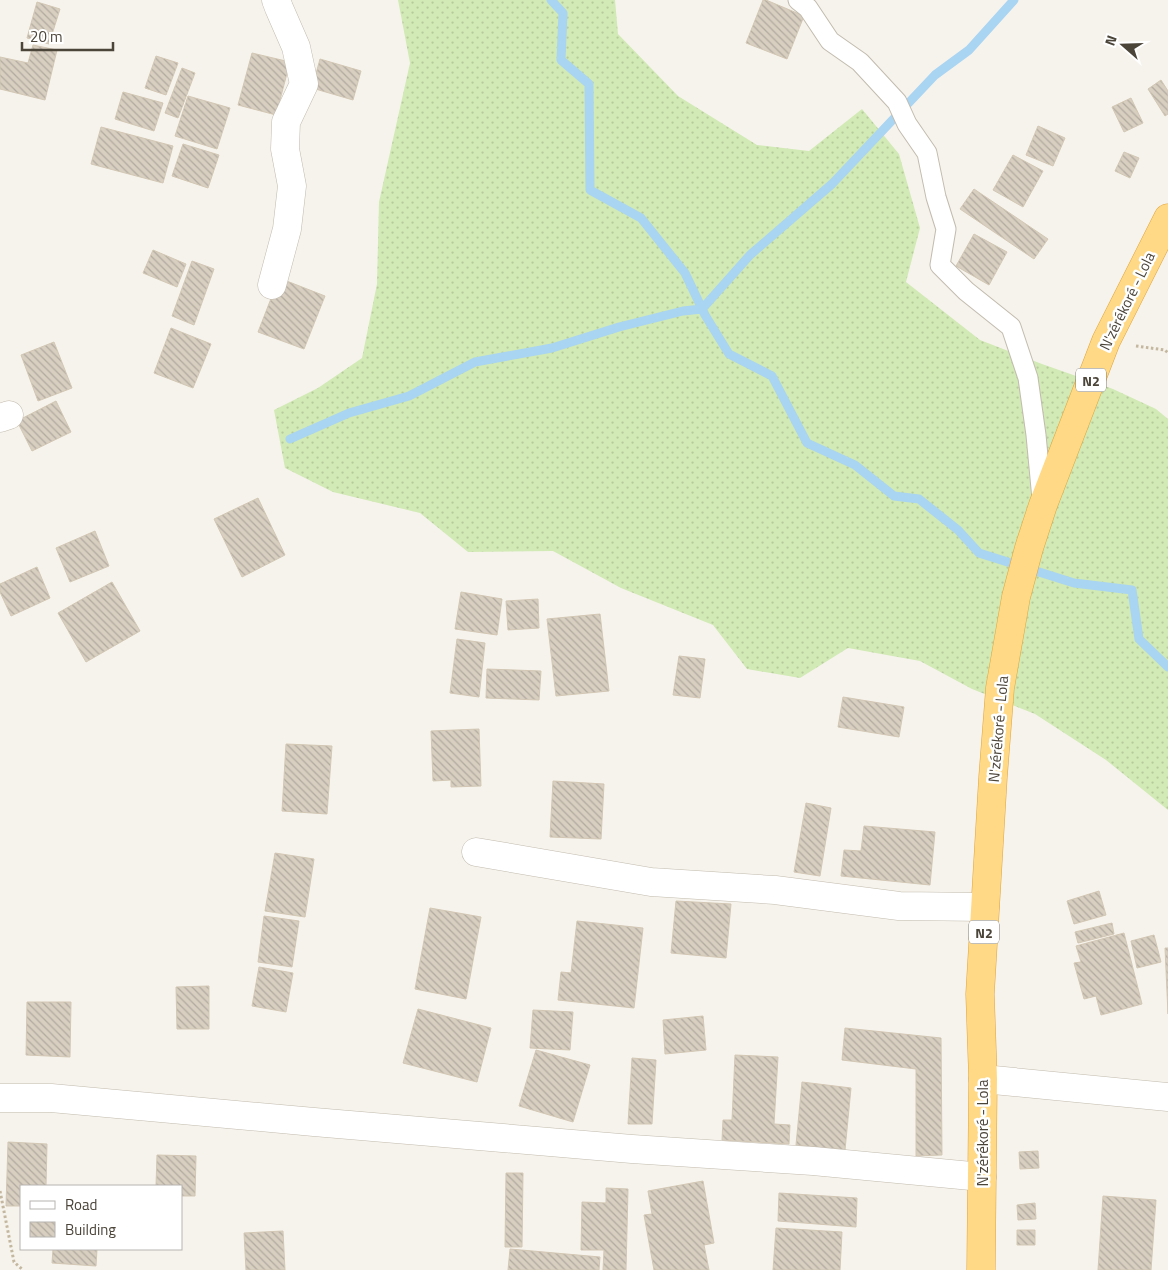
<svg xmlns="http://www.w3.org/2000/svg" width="1168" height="1270" font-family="'Titillium Web',sans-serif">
	<defs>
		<pattern id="grass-dots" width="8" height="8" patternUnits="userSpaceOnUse" patternTransform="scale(1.25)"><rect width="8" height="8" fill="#d2eab5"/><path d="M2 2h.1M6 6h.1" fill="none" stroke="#b6ca9c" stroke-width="1.8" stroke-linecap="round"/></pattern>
		<pattern id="building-back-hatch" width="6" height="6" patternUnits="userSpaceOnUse" patternTransform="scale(1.25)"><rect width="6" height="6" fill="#d8cfc1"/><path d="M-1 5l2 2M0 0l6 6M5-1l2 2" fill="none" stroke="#b1aa9e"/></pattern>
	</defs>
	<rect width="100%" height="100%" fill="#f6f3ec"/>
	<path fill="url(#grass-dots)" d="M398,0H615L618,34L678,96L757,145L809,151L862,109L899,154L920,228L906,282L980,340L1042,364L1113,389L1156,409L1168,419V810L1106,760L1035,714L972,689L920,661L848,648L800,678L747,669L713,625L621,588L553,551L468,552L420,513L333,492L285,468L274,410L318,388L362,358L377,284L379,202L410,63Z"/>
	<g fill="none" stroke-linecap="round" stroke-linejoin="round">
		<path stroke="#a9d4f2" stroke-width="9" d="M551,0L563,13L561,60L589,84L590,190L641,218L685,273L705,315L729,354L772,376L807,443L855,465L894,496L919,499L958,530L979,553L1074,583L1132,590L1139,639L1168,667
			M290,439L349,413L409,396L475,362L552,348L619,327L683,311L702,309L750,255L832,184L935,75L969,50L1014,0"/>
	</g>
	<path fill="url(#building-back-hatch)" stroke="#d3c7b4" d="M763,0H766L804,16L787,59L746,43Z
		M37,2L60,9L49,44L27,38Z
		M33,45L57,50L45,100L0,89V57L28,63Z
		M252,53L290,62L276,115L238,105Z
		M156,56L178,63L166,95L145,88Z
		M320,59L361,71L353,100L312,88Z
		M182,68L195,73L178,118L165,113Z
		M1161,80L1168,91V114L1165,116L1148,89Z
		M123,92L163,103L154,131L115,119Z
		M188,96L230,108L217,149L175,136Z
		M1131,98L1143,123L1124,132L1112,107Z
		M1038,126L1065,138L1053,166L1026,155Z
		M101,127L173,146L163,183L91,164Z
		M183,144L219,155L208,188L172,176Z
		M1124,152L1139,158L1130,178L1115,171Z
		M1013,155L1043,171L1023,207L993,190Z
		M974,189L1048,239L1034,259L960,209Z
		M974,234L1007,252L989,285L956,266Z
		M153,250L186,264L177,287L143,273Z
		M192,261L214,269L194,325L172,316Z
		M279,278L325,296L304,349L258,332Z
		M171,328L211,344L193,388L154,373Z
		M54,342L72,388L38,401L21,355Z
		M56,401L71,432L32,451L17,421Z
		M258,498L285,555L242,577L214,519Z
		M95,531L109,566L70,582L56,548Z
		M37,567L50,598L11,616L0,592V584Z
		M112,582L140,631L86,662L58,613Z
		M461,592L502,599L497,635L455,629Z
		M538,599L539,628L508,630L506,601Z
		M600,614L609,691L556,696L547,619Z
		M457,639L485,643L479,697L450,693Z
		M679,656L705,659L700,698L673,695Z
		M487,669L541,671L539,700L486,698Z
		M843,697L904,707L899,737L838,727Z
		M479,729L481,786L451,787V780L433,781L431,731Z
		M286,744L332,746L327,814L282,811Z
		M553,781L604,784L601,839L550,837Z
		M806,803L831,808L820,876L794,872Z
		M864,826L935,832L930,885L841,876L844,850L861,851Z
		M275,853L314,859L305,917L265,911Z
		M1099,891L1106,915L1074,924L1067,901Z
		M676,901L731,904L726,958L671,953Z
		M430,908L481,917L466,999L415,989Z
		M264,916L299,921L292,967L258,962Z
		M577,921L643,928L634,1008L558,1000L561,972L571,973Z
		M1112,923L1114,934L1078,943L1075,932Z
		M1124,933L1142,1004L1101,1015L1096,996L1084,999L1074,963L1081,962L1076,946Z
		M1154,935L1161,962L1137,968L1131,941Z
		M1165,948H1168V1014Z
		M259,967L293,973L286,1012L252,1006Z
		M209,986V1029H177L176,987Z
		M27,1002H71L70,1057L26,1055Z
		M418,1009L491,1028L477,1082L403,1063Z
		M533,1010L573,1012L570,1050L530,1048Z
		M703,1016L706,1050L665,1054L663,1020Z
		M845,1028L941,1038L942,1155L916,1156V1069L842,1060Z
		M536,1050L590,1065L573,1122L519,1106Z
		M735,1055L778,1057L774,1124L790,1125L789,1144L722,1140L723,1120H732Z
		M632,1058L656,1060L652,1124H628Z
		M802,1082L851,1088L845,1150L796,1145Z
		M8,1142L47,1144L46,1186H21V1206H6Z
		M1038,1151L1039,1168L1020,1169L1019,1152Z
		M157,1155L196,1156L195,1196H181V1186H156Z
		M506,1173H523L522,1247H505Z
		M703,1181L714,1243L704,1245L709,1270H654L644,1215L652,1214L648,1191Z
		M606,1188L628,1189L626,1270H603L604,1250H581L582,1202L606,1203Z
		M779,1193L857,1198L856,1227L778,1221Z
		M1103,1196L1156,1200L1151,1270H1098Z
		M1035,1203L1036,1219L1018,1220L1017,1205Z
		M776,1228L842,1232L840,1270H773Z
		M1017,1230H1035V1245H1017Z
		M283,1231L285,1270H246L244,1233Z
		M53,1249H97L96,1266L52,1263Z
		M510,1249L600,1257L599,1270H508Z"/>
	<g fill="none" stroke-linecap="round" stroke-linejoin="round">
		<g stroke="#c2bbae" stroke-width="21">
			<path id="service" d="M798,0L808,8L830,41L860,62L897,102L907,124L927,153L936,197L946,229L940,265L966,291L1011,327L1028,378L1036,435L1042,499"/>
		</g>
		<g stroke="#c2bbae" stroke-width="29">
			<path id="minor" d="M272,285L287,229L292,186L285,149L286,122L304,84L296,47L279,8L276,0
				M0,418L9,415
				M476,852L651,882L775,890L899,906L985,907
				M983,1079L1168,1097
				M0,1098H51L314,1122L632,1149L813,1161L982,1177"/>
		</g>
		<g stroke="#e0a43c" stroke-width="29">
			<path id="trunk" d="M981,1270L983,1079L980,994L993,777L1000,688L1016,597L1029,548L1043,505L1106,341L1168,218"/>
		</g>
		<path stroke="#c4b79f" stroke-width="3" stroke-dasharray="2.5 2.5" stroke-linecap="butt" d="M1136,346L1165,350L1168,353
			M0,1191L14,1262L23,1270"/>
		<use href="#service" stroke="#fff" stroke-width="19"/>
		<use href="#minor" stroke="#fff" stroke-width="28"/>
		<use href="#trunk" stroke="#ffd985" stroke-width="28"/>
	</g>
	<g text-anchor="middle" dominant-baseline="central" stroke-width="5" stroke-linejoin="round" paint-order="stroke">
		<g fill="#fff" stroke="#817c74" stroke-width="1">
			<rect x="1076" y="368.5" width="30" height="23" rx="4"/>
			<rect x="969" y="920.5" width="30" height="23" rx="4"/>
		</g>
		<g font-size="14" font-weight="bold" fill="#4b4439">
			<text x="1091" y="380">N2</text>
			<text x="984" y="932">N2</text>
		</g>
		<g font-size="15" fill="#4b4439" stroke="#fff">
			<text transform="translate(1127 301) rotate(-64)">N'zérékoré - Lola</text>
			<text transform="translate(998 729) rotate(-85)">N'zérékoré - Lola</text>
			<text transform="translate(982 1133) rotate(-90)">N'zérékoré - Lola</text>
		</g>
	</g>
	<rect x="20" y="1185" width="162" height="65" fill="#ffffff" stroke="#b7b4b0"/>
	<rect x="30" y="1201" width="25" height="8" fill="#ffffff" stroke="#b7b4b0"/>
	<text x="65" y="1210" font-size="15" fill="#4b4439">Road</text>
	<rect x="30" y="1222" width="25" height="15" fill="url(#building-back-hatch)" stroke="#b7b4b0"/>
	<text x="65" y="1235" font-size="15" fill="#4b4439">Building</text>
	<g transform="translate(1123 45) rotate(290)" stroke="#ffffff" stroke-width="4" paint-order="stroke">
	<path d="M0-4L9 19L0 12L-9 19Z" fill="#4b4439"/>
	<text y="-8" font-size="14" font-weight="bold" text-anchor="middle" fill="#4b4439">N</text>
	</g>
	<path d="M22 42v8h91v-8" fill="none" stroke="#4b4439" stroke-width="2.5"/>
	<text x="30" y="42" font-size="15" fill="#4b4439" stroke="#ffffff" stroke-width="4" paint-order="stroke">20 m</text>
</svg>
